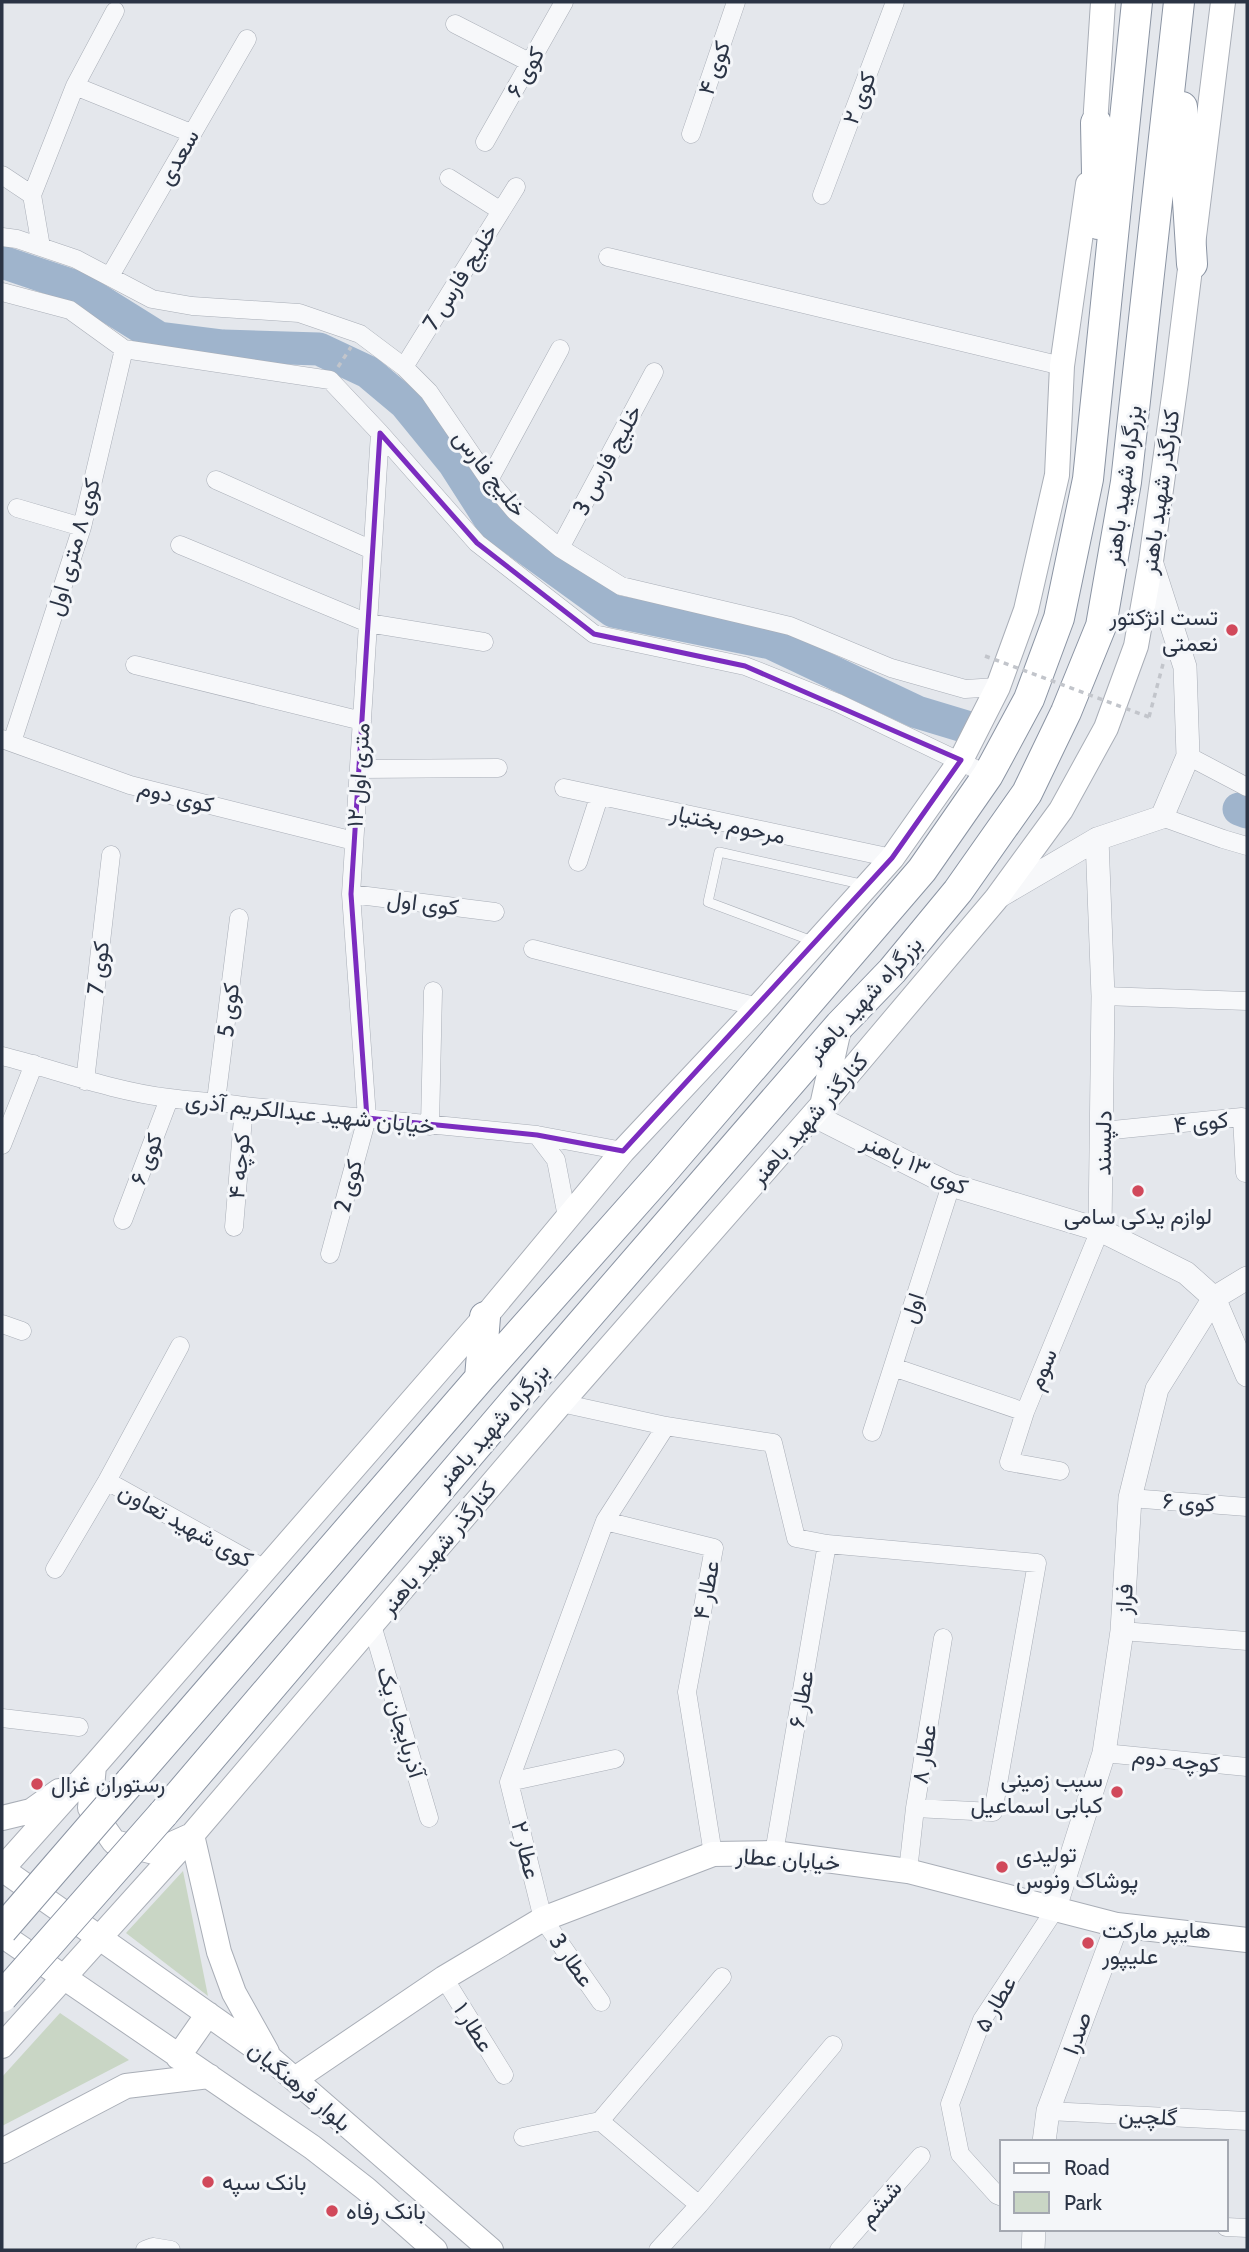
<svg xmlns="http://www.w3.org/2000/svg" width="1249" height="2252" font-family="Cabin,Vazirmatn,sans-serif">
	<rect width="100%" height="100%" fill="#e4e7ec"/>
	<path fill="#c9d6c5" d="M183,1871L208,1996L126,1933Z
		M60,2013L129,2060L2,2126V2077Z"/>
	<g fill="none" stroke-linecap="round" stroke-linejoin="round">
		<path stroke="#9fb4cc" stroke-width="33" d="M2,262L79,288L159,338L223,346L319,349L368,372L405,403L454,463L493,524L613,611L771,643L917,712L970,728
			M1239,809L1247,812"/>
		<g stroke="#a9aeb7" stroke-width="10">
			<path id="service" d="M815,942L708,902L719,852L865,885"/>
		</g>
		<g stroke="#a9aeb7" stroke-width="19">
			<path id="minor" d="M455,24L531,63
				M75,86L191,133
				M691,134L736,2
				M485,142L564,2
				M2,175L32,195
				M449,178L501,211
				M32,195L75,86L115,11
				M32,195L41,247
				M822,195L895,2
				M2,237L17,239L76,259L152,299L192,306L299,313L360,334L404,367L429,392L489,480L515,511L560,548L621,586L790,626L891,668L965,689L998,687
				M608,257L1062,366
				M110,276L247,39
				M2,292L70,310L124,349L330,380L380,433L477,543L594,634L745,666L838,703L988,775
				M404,367L516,187
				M216,480L372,550
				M489,480L560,349
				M17,508L82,527
				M180,545L368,623L484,642
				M560,548L654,372
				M135,665L362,721
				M2,739L130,785L354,841
				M12,742L82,527L124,349
				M1188,756L1247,787
				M359,769L498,768
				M564,788L892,858
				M1162,817L1223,839L1247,846
				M578,862L599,797
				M351,894L495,912
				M533,949L758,1007
				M1103,996L1247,1001
				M2,1056C57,1070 112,1091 169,1098C194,1102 219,1101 244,1106L537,1135L623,1151
				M85,1081L111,855
				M216,1101L239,918
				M430,1126L433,991
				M1103,1131L1242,1117L1245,1173
				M537,1135L556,1160L567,1217
				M2,1145L34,1064
				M123,1220L169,1099
				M234,1227L244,1106
				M330,1254L367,1118L351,894L380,433
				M2,1324L22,1331
				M893,1367L1025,1412
				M561,1403L666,1426L773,1443L796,1538L827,1544L1037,1563L993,1812L915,1808
				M666,1426L605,1521L714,1548L687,1692L713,1854
				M872,1432L951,1185
				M1060,1471L1009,1462L1025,1412L1100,1230
				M107,1481L265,1569
				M1130,1498L1247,1507
				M55,1569L107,1481L180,1346
				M372,1625L429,1818
				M1122,1631L1247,1641
				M2,1718L79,1727
				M1104,1753L1247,1767
				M509,1782L605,1521
				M509,1782L543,1919L601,2002
				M509,1782L615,1759
				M774,1853L827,1544
				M908,1871L915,1808L943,1638
				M444,1978L504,2075
				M1048,2111L1247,2121
				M600,2121L722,1977
				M523,2137L600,2121L699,2205L833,2045
				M1002,2197L997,2195L960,2154L950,2104L982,2020L1054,1911
				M1226,2227L1247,2228
				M145,2250L153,2247L171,2250
				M658,2250L699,2205
				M839,2250L921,2156"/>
		</g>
		<g stroke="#a9aeb7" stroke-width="24">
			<path id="tertiary" d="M1097,839L1103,996L1100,1230
				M998,897L1097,839L1162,817L1188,756L1185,667L1151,561
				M813,1115L951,1185L1100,1230L1186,1273L1214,1298L1247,1375
				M1054,1911L1104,1753L1122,1631L1130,1498L1157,1389L1214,1298L1247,1278
				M1044,2142L1048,2111L1117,1925
				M1033,2250L1034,2229"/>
		</g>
		<g stroke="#a9aeb7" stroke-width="26">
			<path id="secondary" d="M1094,141L1103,2
				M823,1101L840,1025
				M94,1766L90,1808L114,1842L154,1852L192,1835L219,1952L234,1993L267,2052
				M2,1818L31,1811L59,1791
				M2,1869L94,1766L485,1317L623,1151L758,1007L892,858L961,760L998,687L1026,610L1057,475L1062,366L1088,184
				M2,1869L270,2058L491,2250
				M2,1935L312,2147L366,2189L435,2250
				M2,2046L192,1835L561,1403L822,1105L996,899L1061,810L1106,728L1136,646L1151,561L1176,382L1223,2
				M178,2057L208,2014
				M295,2079L444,1978L543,1919L713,1854L774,1853L908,1871L1117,1925L1247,1940
				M2,2151L126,2086L209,2076"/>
		</g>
		<g stroke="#8b94a3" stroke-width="32">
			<path id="trunk" d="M1182,107L1192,264
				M1096,123L1098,224
				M480,1378L485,1317
				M130,1782L480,1378L661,1174L922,870L988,775L1029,699L1059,618L1088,479L1137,2
				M163,1814L518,1397L840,1025L892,971L958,891L1027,793L1066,712L1101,626L1126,482L1179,2"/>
		</g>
		<path stroke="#c2c5cb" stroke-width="3.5" stroke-dasharray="5 5" stroke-linecap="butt" d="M338,367L351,347
			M1149,717L1163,664"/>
		<use href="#service" stroke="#f7f8fa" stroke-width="9"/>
		<use href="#minor" stroke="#f7f8fa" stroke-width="18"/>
		<use href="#tertiary" stroke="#f7f8fa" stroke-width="23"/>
		<use href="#secondary" stroke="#fff" stroke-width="24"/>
		<use href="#trunk" stroke="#fff" stroke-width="30"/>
		<g stroke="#8b94a3" stroke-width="32" stroke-linecap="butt">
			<path id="trunk-bridge" d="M2,1930L130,1782
				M2,1997L163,1814"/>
		</g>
		<path stroke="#c2c5cb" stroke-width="3.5" stroke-dasharray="5 5" stroke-linecap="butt" d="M985,656L1149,717"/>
		<use href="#trunk-bridge" stroke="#fff" stroke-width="30"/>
	</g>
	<path fill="none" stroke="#7b2cbf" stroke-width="5" stroke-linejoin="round" d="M380,433L477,543L594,634L745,666L961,760L892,858L623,1151L537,1135L367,1118L351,894Z"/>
	<g fill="#d1495b" stroke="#f4f6f9" stroke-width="2.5">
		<circle cx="1232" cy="630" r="7"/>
		<circle cx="1138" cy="1191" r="7"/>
		<circle cx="37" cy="1784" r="7"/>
		<circle cx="1117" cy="1792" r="7"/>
		<circle cx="1002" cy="1867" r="7"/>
		<circle cx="1088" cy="1943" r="7"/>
		<circle cx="208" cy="2182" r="7"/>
		<circle cx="332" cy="2211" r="7"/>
	</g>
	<g text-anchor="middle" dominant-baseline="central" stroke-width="6" stroke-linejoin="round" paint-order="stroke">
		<g font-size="23" fill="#2b3445" stroke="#f4f6f9">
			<text transform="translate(714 68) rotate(-71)">کوی ۴</text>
			<text transform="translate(525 72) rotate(-60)">کوی ۶</text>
			<text transform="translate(859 98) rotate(-69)">کوی ۲</text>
			<text transform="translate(178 157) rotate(-60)">سعدی</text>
			<text transform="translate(460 277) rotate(-58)">خلیج فارس 7</text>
			<text transform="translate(607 460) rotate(-62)">خلیج فارس 3</text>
			<text transform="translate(490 473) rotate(52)">خلیج فارس</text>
			<text transform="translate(1123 485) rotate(-82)">بزرگراه شهید باهنر</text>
			<text transform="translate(1160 492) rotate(-82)">کنارگذر شهید باهنر</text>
			<text transform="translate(73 547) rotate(-74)">کوی ۸ متری اول</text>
			<text transform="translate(358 775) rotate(-86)">۱۲ متری اول</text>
			<text transform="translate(176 796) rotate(14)">کوی دوم</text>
			<text transform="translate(728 824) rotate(12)">مرحوم بختیار</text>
			<text transform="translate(423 903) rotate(7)">کوی اول</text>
			<text transform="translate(98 968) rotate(-83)">کوی 7</text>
			<text transform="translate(864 999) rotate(-48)">بزرگراه شهید باهنر</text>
			<text transform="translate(228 1010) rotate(-83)">کوی 5</text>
			<text transform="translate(310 1113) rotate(6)">خیابان شهید عبدالکریم آذری</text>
			<text transform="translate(809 1119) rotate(-49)">کنارگذر شهید باهنر</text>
			<text transform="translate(1201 1122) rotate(-6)">کوی ۴</text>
			<text transform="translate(1103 1143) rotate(-89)">دلپسند</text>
			<text transform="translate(146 1159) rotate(-69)">کوی ۶</text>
			<text transform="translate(915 1164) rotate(25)">کوی ۱۳ باهنر</text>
			<text transform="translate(239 1166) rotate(-85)">کوچه ۴</text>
			<text transform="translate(348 1186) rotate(-75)">کوی 2</text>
			<text transform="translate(912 1308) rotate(-72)">اول</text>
			<text transform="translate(1042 1369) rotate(-67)">سوم</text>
			<text transform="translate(492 1427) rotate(-49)">بزرگراه شهید باهنر</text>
			<text transform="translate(1189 1502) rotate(4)">کوی ۶</text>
			<text transform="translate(186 1525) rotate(29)">کوی شهید تعاون</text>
			<text transform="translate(438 1548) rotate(-50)">کنارگذر شهید باهنر</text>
			<text transform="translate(706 1590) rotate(-79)">عطار ۴</text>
			<text transform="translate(1124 1599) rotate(-87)">فراز</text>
			<text transform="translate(801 1699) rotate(-80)">عطار ۶</text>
			<text transform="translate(401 1722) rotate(73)">آذربایجان یک</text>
			<text transform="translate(924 1754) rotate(-81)">عطار ۸</text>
			<text transform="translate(1176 1760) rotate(6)">کوچه دوم</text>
			<text transform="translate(526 1850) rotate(76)">عطار ۲</text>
			<text transform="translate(788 1859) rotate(4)">خیابان عطار</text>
			<text transform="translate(572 1960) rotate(55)">عطار 3</text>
			<text transform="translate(995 2004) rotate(-60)">عطار ۵</text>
			<text transform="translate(474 2027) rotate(58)">عطار ۱</text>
			<text transform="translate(1077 2033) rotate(-70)">صدرا</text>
			<text transform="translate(300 2086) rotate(40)">بلوار فرهنگیان</text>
			<text transform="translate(1148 2116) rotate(3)">گلچین</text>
			<text transform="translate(880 2203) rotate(-49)">ششم</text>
		</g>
		<g font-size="23" fill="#2b3445" stroke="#f4f6f9" text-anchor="start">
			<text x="1218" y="617" text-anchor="end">تست انژکتور<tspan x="1218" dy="26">نعمتی</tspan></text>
			<text x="1138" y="1216" text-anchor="middle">لوازم یدکی سامی</text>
			<text x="1103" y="1779" text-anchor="end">سیب زمینی<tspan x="1103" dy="26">کبابی اسماعیل</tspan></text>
			<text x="51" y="1784">رستوران غزال</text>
			<text x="1016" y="1854">تولیدی<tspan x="1016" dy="26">پوشاک ونوس</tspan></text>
			<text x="1102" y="1930">هایپر مارکت<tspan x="1102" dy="26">علیپور</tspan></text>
			<text x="222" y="2182">بانک سپه</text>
			<text x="346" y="2211">بانک رفاه</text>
		</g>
	</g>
	<rect width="1249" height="2252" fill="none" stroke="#2b3445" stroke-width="7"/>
	<rect x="1000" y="2140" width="228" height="91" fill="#f4f6f9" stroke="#a4a8b1" stroke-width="2"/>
	<rect x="1014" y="2163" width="35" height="10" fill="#ffffff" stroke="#a4a8b1" stroke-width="2"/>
	<text x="1064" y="2175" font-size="21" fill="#2b3445">Road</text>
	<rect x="1014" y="2192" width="35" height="21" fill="#c9d6c5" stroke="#a4a8b1" stroke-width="2"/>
	<text x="1064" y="2210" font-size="21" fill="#2b3445">Park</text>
</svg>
